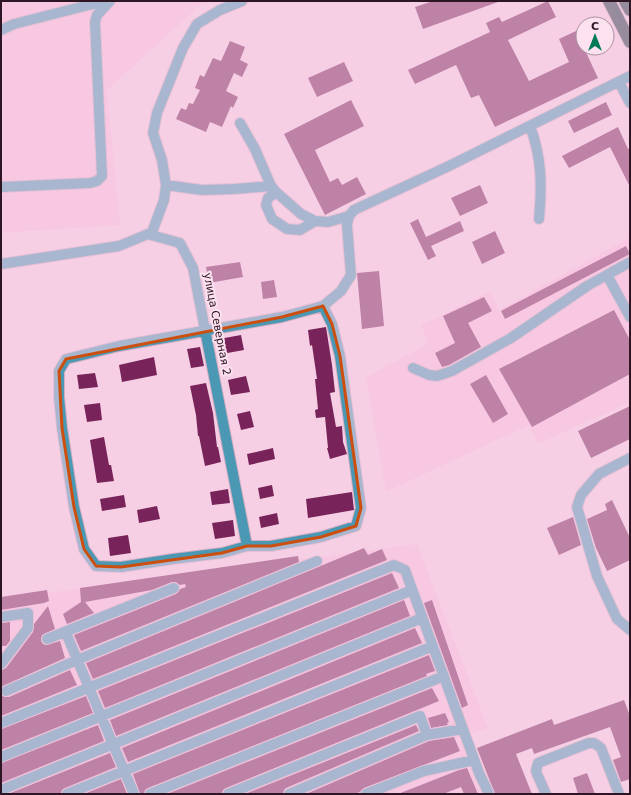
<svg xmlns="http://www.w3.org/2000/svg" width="631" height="795" font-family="'DejaVu Sans',sans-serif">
	<rect width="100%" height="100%" fill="#f7cfe5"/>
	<path fill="#f8bede" d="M1,1H213L202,4L107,90L120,225L1,233Z
		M630,237V402L538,444L529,425L386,492L366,377L428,344L421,325L490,291L499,310Z
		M417,544L488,728L459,738L482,794H1V599Z"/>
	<path fill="#78245b" d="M433,1H498V2L423,29L415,7Z
		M548,1L556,17L508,40L529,81L569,62L559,39L576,31L598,78L495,127L479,95L471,98L456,65L415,84L408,70L490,32L486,23L499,17L502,22Z
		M230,41L245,47L240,60L248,64L242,77L234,73L226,91L238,97L233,108L231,106L222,127L210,122L206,132L176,119L181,108L186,110L189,103L193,104L200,90L195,88L200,75L204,77L213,58L221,61Z
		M344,62L353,81L317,97L308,78Z
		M351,100L364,126L315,150L330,182L338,178L342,185L357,177L366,194L325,215L284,134Z
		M606,102L612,115L574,133L568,121Z
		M618,127L628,149L630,148V187L610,147L569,168L562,156Z
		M480,185L488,203L460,216L451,198Z
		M418,219L426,237L460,221L464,231L431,246L436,256L428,260L410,223Z
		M495,231L505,253L482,264L472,242Z
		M626,246L630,254L505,319L501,311Z
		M240,262L243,277L209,283L206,267Z
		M379,271L384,326L362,329L357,273Z
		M274,280L277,297L263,299L261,282Z
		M484,297L492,311L468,323L481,347L449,365L442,367L435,353L455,343L443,316Z
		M614,310L630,340V374L532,427L499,369Z
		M326,327L332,365L335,392L330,393L336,427L342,426L343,442L347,454L330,459L327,448H328L325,417L316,418L315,410L318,409L315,379H317L312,345L310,346L308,330Z
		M241,335L244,350L222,354L219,339Z
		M200,347L204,366L191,368L187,349Z
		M154,357L157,375L122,382L119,365Z
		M95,373L98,387L79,389L77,375Z
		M486,375L508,414L493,423L470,384Z
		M246,376L250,392L231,395L228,380Z
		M206,383L213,413L217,447H218L221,462L205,466L199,436H198L196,415L190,386Z
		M100,403L102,420L87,422L84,405Z
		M630,406V439L591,458L578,431Z
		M250,411L254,427L241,430L237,414Z
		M104,437L109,465H111L114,481L97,483L90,440Z
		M273,448L275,459L249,465L247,454Z
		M272,485L274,496L260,499L258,488Z
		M228,489L230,503L212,505L210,492Z
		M352,492L354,510L308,518L306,499Z
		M124,495L126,507L102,511L100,499Z
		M612,500L630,538V560L607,571L596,548L587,519L607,510L605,504Z
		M157,506L160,519L139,523L137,510Z
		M277,513L279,524L261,528L259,517Z
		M573,517L581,545L559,555L547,528Z
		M233,520L235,536L215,539L212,523Z
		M128,535L131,553L110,556L108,538Z
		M364,548L368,555L382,549L387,560L93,679L86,663Z
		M298,556L299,562L81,651L74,635L176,594L180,589L186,587L185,584L180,585L175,582H172L152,590L85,602L94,613L67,624L63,614L81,602L80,588Z
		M392,573L399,588L105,708L98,691Z
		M47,590L49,601L44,603L1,610V597Z
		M404,600L410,616L116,736L110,720Z
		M432,600L468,705L462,708L424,603Z
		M48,606L55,629L42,635L41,641L43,644L46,645L60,641L65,658L1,687V670L6,668L33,632L34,624Z
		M10,622V641L6,646H1V623Z
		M415,628L422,643L128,762L122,748Z
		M429,655L435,671L426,674L427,676L148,788L145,790L144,794H140L133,774Z
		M70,670L77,685L1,716V695L5,697H9Z
		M432,688L439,701L226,788L223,790L222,794H167Z
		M86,696L93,713L1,750V729Z
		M624,700L630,716V779L621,782L613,760L621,757L610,727L534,754L532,748L516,754L532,794H495L477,748L552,719L554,725Z
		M445,713L449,722L447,723L448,725L431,728L428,718Z
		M98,725L104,741L1,783V763Z
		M416,725L419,731L286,788L284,790L283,794H245Z
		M454,737L460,751L364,788L360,792L354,794H306L429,741Z
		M110,753L116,767L65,788L62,790L61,794H8Z
		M467,768L478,794H464L461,787L443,794H398L459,770Z
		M587,773L595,794H578L573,778Z
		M121,779L127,794H84Z"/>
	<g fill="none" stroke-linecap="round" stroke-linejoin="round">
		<g stroke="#d3aec2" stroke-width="12">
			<path id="minor" d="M242,1L220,10L197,24L183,48L157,113L153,133L162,160L166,185L164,200L151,235L180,243L193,268L247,546
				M1,30L14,24L105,1
				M619,82L630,103
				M240,123L255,149L271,186L276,192L301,214L315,221L328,222L349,216
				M530,126C542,158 542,186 539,219
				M166,185L202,190L234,189L271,186
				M2,187L90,183L97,181L102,176L95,22L97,15L110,1
				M276,192L268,198L266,205L272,219L287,229L300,230L315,221
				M1,264L119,246L148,234L151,235
				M607,275L630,317
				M323,306L332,324L340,356L361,508L356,526L321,537L271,546H247L222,553L173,559L121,567L96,566L84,549L74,507L62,428L59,397V371L66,359L119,346L282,317Z
				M323,306L341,291L351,275L347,225L349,216L354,210L449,166L630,76
				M413,368L429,375L437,376L452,371L511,338L587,286L630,262
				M630,458L599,474L581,495L577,507L597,576L617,619L630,630
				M1,617L28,613V628L1,664
				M66,633L134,794
				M47,639L174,588
				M6,691L77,660L317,561
				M1,723L394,565L405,570L479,773L489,794
				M1,757L412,590
				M1,790L422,618
				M67,794L433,646
				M150,794L444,676
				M228,794L420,716L427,735L463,729
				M289,794L427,735
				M366,794L424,771L474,760
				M546,794L537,774L536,771L538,763L589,743H594L601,748L619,794"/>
		</g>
		<g stroke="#d3aec2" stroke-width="14">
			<path id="highway" d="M609,1L630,42
				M625,1L630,10"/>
		</g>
		<use href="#minor" stroke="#4b98b4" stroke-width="10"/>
		<use href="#highway" stroke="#1f3b46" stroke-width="12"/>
	</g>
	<path d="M0 0H631V795H0ZM323,306L332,324L340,356L361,508L356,526L321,537L271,546H247L222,553L121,567L96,566L84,549L74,507L62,428L59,371L66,359L282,317Z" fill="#f7cfe5" fill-opacity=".55" fill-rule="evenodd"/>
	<path fill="none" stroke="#cc4f0f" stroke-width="3" stroke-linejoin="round" d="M323,306L332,324L340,356L361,508L356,526L321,537L271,546H247L222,553L121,567L96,566L84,549L74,507L62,428L59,371L66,359L282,317Z"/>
	<g text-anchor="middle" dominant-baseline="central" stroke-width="4" stroke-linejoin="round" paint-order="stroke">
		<g font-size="11" fill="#2d1523" stroke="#fce1ef">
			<text transform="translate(217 324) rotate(79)">улица Северная 2</text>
		</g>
	</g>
	<rect width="631" height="795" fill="none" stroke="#2d1523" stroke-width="4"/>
	<g transform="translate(595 36)"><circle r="19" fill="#fce1ef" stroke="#a98f9d"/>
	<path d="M0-3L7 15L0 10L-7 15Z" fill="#007956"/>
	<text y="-6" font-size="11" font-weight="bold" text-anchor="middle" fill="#2d1523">С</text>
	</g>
</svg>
